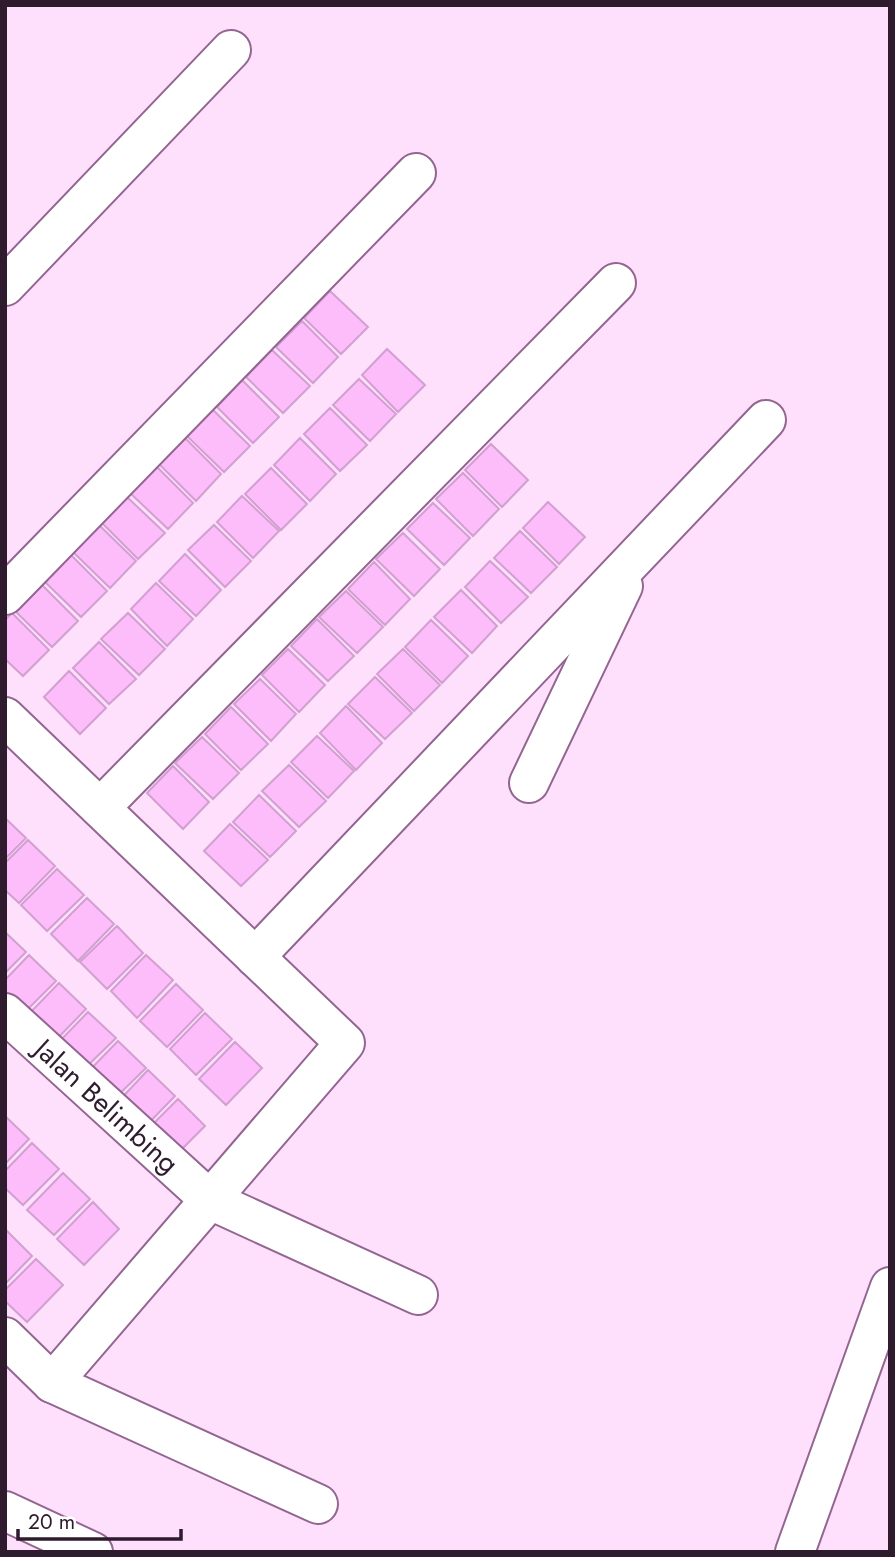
<svg xmlns="http://www.w3.org/2000/svg" width="895" height="1557" font-family="Jost,sans-serif">
	<rect width="100%" height="100%" fill="#fedffc"/>
	<path fill="#fcbdfa" stroke="#d2a0d0" stroke-width="2" d="M330,291L368,327L341,354L304,318Z
		M302,321L338,357L313,383L276,347Z
		M387,349L425,385L398,412L362,375Z
		M272,350L310,386L283,413L246,377Z
		M359,379L396,414L370,441L333,405Z
		M242,380L279,417L253,443L217,407Z
		M330,408L367,445L340,471L304,434Z
		M213,410L250,446L224,472L187,436Z
		M185,438L221,474L196,501L159,464Z
		M300,438L336,474L310,501L274,465Z
		M491,444L528,480L502,507L465,470Z
		M157,467L193,503L168,529L130,493Z
		M271,468L307,504L281,530L245,494Z
		M463,473L499,509L473,536L436,499Z
		M242,496L279,531L253,558L217,522Z
		M127,497L165,533L138,559L102,523Z
		M548,502L585,537L559,564L523,528Z
		M433,503L470,538L444,565L407,529Z
		M99,525L136,561L110,588L73,552Z
		M214,525L251,561L225,587L188,550Z
		M520,531L557,567L531,593L494,558Z
		M403,533L440,569L414,596L376,559Z
		M185,554L221,590L196,616L159,581Z
		M71,555L107,591L81,617L44,581Z
		M490,561L528,597L501,623L465,587Z
		M374,562L410,599L385,625L348,589Z
		M156,583L193,619L167,646L131,609Z
		M41,584L78,621L52,647L15,611Z
		M461,590L497,626L472,653L434,617Z
		M346,591L383,627L357,653L319,617Z
		M12,613L49,650L23,676L5,659V620Z
		M128,613L165,649L139,675L101,639Z
		M317,619L354,656L328,681L291,646Z
		M431,620L468,656L442,683L405,647Z
		M99,642L136,679L109,704L73,668Z
		M288,649L325,685L299,712L262,675Z
		M403,649L440,685L414,711L377,674Z
		M69,671L106,708L80,734L44,697Z
		M375,677L412,713L385,739L348,704Z
		M260,679L296,714L271,741L234,704Z
		M346,706L382,743L356,770L320,733Z
		M231,707L268,744L241,770L205,734Z
		M317,736L354,771L328,798L291,762Z
		M202,737L239,773L213,799L175,763Z
		M289,765L326,801L299,827L262,791Z
		M173,766L209,802L183,829L147,793Z
		M259,795L296,831L270,857L233,822Z
		M5,818L26,838L5,859Z
		M230,824L268,860L241,886L204,851Z
		M28,840L55,866L19,903L5,890V863Z
		M57,869L84,895L47,931L21,905Z
		M87,898L114,924L78,961L51,934Z
		M117,926L143,953L107,989L80,962Z
		M5,932L26,952L5,973Z
		M29,955L56,981L20,1017L5,1003V980Z
		M146,955L173,980L137,1018L111,991Z
		M59,983L86,1009L50,1046L23,1020Z
		M176,984L203,1010L167,1047L140,1021Z
		M88,1012L116,1038L79,1074L53,1048Z
		M205,1013L232,1039L196,1075L170,1049Z
		M118,1041L146,1068L109,1104L82,1078Z
		M235,1042L262,1068L226,1105L199,1079Z
		M148,1070L175,1096L139,1133L113,1107Z
		M178,1099L205,1126L169,1162L142,1135Z
		M5,1116L29,1139L5,1164Z
		M32,1143L59,1169L23,1205L5,1188V1171Z
		M63,1173L90,1199L54,1235L27,1210Z
		M93,1202L119,1229L84,1265L57,1239Z
		M6,1230L32,1256L5,1284V1231Z
		M36,1259L63,1285L27,1322L5,1301V1290Z"/>
	<g fill="none" stroke-linecap="round" stroke-linejoin="round">
		<g stroke="#936591" stroke-width="42">
			<g id="minor">
				<path d="M5,286L231,50"/>
				<path d="M5,595L416,173"/>
				<path d="M5,717L345,1043L52,1383L318,1504"/>
				<path d="M529,783L623,586"/>
				<path d="M100,808L616,283"/>
				<path d="M255,957L766,420"/>
				<path id="s1" d="M5,1013L210,1200L418,1295"/>
				<path d="M5,1337L52,1383"/>
				<path d="M5,1511L93,1552"/>
			</g>
		</g>
		<g stroke="#936591" stroke-width="42">
			<path id="tertiary" d="M795,1552L890,1287"/>
		</g>
		<use href="#minor" stroke="#fff" stroke-width="38"/>
		<use href="#tertiary" stroke="#fff" stroke-width="38"/>
	</g>
	<g text-anchor="middle" dominant-baseline="central" stroke-width="5" stroke-linejoin="round" paint-order="stroke">
		<g font-size="28" fill="#2e1b2d" stroke="#fff">
			<text stroke="none"><textPath href="#s1" startOffset="138">Jalan Belimbing</textPath></text>
		</g>
	</g>
	<rect width="895" height="1557" fill="none" stroke="#2e1b2d" stroke-width="14"/>
	<path d="M18 1529v10h163v-10" fill="none" stroke="#2e1b2d" stroke-width="3.5"/>
	<text x="28" y="1529" font-size="21" fill="#2e1b2d" stroke="#ffffff" stroke-width="5" paint-order="stroke">20 m</text>
</svg>
